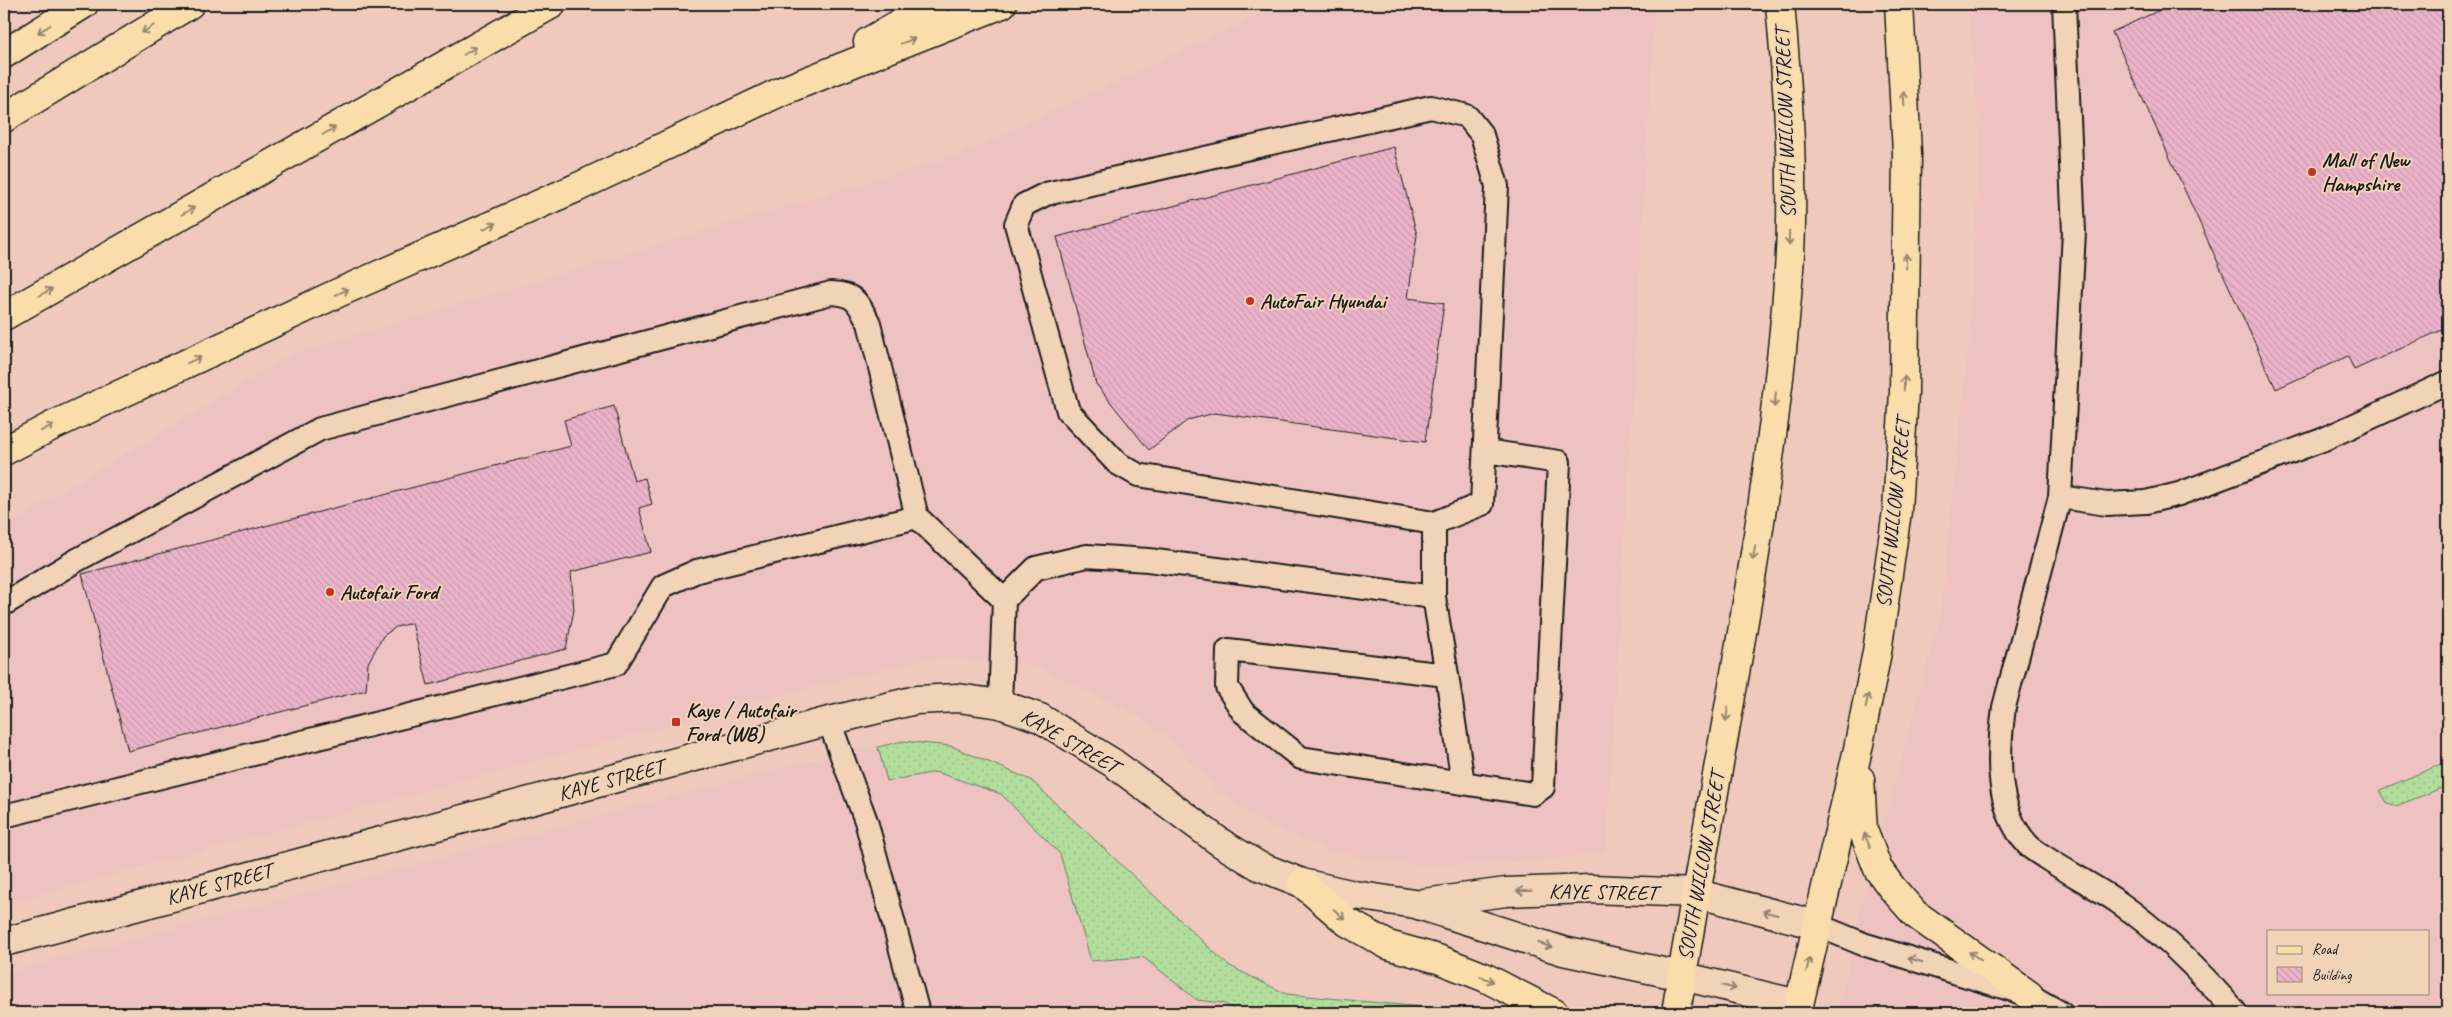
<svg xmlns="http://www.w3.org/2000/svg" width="2452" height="1017" font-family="Caveat,sans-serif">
	<defs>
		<pattern id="grass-dots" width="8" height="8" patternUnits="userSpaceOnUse" patternTransform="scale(1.25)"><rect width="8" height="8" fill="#b1de9d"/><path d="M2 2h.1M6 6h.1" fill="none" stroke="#98be87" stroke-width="1.8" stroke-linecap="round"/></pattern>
		<pattern id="building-back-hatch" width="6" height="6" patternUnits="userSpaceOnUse" patternTransform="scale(1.25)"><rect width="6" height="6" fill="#ebb3c9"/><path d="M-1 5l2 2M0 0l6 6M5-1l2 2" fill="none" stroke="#c999ac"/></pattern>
	</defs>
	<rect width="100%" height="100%" fill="#efc9bc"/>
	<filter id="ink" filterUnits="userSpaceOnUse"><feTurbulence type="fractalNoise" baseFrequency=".02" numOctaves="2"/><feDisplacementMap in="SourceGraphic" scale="10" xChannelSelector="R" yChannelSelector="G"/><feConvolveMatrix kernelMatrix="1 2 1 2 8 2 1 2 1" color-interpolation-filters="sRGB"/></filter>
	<g filter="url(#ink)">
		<path fill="#eec2c0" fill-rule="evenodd" d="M1283,4H1655L1606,849L1593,855L1476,865L1396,863L1330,851L1259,820L1218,791L1169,738L1134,714L1031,664L936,657L793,692L4,904V527L290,355L961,154Z
			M1968,4H2448V1013H1838L1859,915L1940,619L1969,344L1980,136ZM2268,931H2428V993H2268Z
			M878,747L887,781L936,772L1001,794L1060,854L1091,961L1143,957L1197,1000L1223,1003L1240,1013H4V973L800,763Z"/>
		<path fill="url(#grass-dots)" stroke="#667d5c" d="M903,741L951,746L1031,780L1228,965L1286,994L1485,1013H1240L1223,1003L1197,1000L1143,957L1091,961L1060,854L1001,794L936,772L887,781L878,747Z
			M2444,763L2448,774L2447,786L2396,806L2387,803L2380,790Z"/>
		<path fill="url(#building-back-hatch)" stroke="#1c1c1c" d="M2173,4H2448V312L2444,313L2448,327L2354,370L2348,356L2276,389L2112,32Z
			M1394,147L1417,235L1408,298L1444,303L1425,442L1215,413L1188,420L1149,450L1096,384L1057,237Z
			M614,406L634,481L645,478L652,504L639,508L651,552L571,572L574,610L566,649L428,685L412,623L396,627L383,636L368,663L366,690L128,751L82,574L571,446L564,420Z"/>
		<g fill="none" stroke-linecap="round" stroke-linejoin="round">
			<g stroke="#1c1c1c" stroke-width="26">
				<path id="service" d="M2064,4L2074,232L2060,497L2004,707C1998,753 1994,808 2028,845C2033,850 2040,854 2046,858C2069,873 2094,886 2118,902C2163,933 2201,972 2236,1013
					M2060,497L2107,504L2146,502L2179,494L2322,440L2448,382
					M1434,597L1447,675L1228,650L1227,687L1243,712L1301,758L1533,794L1543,787L1559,462L1485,451
					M4,604L77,560L320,429L831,293C856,294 858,303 869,323L917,517L1004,600
					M1447,675L1463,783
					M1000,704L1004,600L1036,568L1087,556L1148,560L1434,597V523L1138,475L1117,463L1068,411L1016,224L1024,205L1046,194L1431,107L1467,116L1482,135L1497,186L1482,504L1434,523
					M829,721L866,821L918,1013
					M4,816L616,664L663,586L697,571L917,517
					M1817,925L1863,944L2029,995L2061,1013"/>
			</g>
			<g stroke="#1c1c1c" stroke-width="31">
				<path id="minor" d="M1424,903L1506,892L1591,889L1695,893L1817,925
					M4,942L829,721L916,700L958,698L1000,704L1040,718L1113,763L1221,843L1259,866L1302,883L1354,895L1415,904L1563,951L1682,976L1798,1004"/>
			</g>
			<g stroke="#1c1c1c" stroke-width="31">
				<path id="primary" d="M1860,779L1863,830L1878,869L1892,888L1915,914L2029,995
					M1302,883L1347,922L1388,945L1438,959L1484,977L1554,1013
					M1676,1013C1715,766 1771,520 1789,270C1795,181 1788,92 1780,4
					M1797,1013L1858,749L1877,652L1897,511L1904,392L1907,153L1899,4"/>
			</g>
			<g stroke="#1c1c1c" stroke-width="31">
				<path id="motorway" d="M868,42L934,4
					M4,54L84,4
					M4,118L190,4
					M4,316L552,4
					M4,451L54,425L338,293L576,188L782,91L1002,4"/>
			</g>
			<use href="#service" stroke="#f1d3b7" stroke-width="22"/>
			<use href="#minor" stroke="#f1d3b7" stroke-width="28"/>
			<use href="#primary" stroke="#f9deab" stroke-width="28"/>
			<use href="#motorway" stroke="#f9deab" stroke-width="28"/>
		</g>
		<defs><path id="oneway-shaft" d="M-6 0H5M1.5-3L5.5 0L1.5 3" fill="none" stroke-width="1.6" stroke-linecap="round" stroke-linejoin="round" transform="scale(1.25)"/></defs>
		<g stroke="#96876b">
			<use href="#oneway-shaft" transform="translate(44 29) rotate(148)"/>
			<use href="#oneway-shaft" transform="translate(148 29) rotate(148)"/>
			<use href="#oneway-shaft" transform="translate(908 41) rotate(-21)"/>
			<use href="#oneway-shaft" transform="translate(470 51) rotate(-30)"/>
			<use href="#oneway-shaft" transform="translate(1904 99) rotate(-93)"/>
			<use href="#oneway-shaft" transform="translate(329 131) rotate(-30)"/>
			<use href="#oneway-shaft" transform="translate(188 211) rotate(-30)"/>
			<use href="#oneway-shaft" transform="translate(490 226) rotate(-24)"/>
			<use href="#oneway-shaft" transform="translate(1789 238) rotate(91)"/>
			<use href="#oneway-shaft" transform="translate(1906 261) rotate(-90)"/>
			<use href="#oneway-shaft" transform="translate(46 292) rotate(-30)"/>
			<use href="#oneway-shaft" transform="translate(342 292) rotate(-24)"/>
			<use href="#oneway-shaft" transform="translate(194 360) rotate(-25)"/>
			<use href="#oneway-shaft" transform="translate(1904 383) rotate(-89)"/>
			<use href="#oneway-shaft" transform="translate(1775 400) rotate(96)"/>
			<use href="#oneway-shaft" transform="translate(47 428) rotate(-27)"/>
			<use href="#oneway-shaft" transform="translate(1754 553) rotate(99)"/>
			<use href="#oneway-shaft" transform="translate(1867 701) rotate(-79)"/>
			<use href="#oneway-shaft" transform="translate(1727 714) rotate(100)"/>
			<use href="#oneway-shaft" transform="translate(1867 840) rotate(-112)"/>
			<use href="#oneway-shaft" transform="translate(1339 914) rotate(41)"/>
			<use href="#oneway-shaft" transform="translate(1975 956) rotate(-144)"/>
			<use href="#oneway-shaft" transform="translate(1808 965) rotate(-77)"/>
			<use href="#oneway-shaft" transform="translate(1487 979) rotate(24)"/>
		</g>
		<g stroke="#918171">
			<use href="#oneway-shaft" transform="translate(1524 891) rotate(178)"/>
			<use href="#oneway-shaft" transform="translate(1770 913) rotate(-165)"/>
			<use href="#oneway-shaft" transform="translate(1545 945) rotate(18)"/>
			<use href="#oneway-shaft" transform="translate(1915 960) rotate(-162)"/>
			<use href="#oneway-shaft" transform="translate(1729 987) rotate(14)"/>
		</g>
	</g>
	<g fill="#c8321e" stroke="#f1d3b7" stroke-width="2">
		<circle cx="2312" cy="172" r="5"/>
		<circle cx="1250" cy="301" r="5"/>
		<circle cx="330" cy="592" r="5"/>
		<rect x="671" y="717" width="10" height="10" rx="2.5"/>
	</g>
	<g text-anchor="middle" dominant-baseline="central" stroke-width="4" stroke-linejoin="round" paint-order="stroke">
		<g font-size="21" fill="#1c1c1c" stroke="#f1d3b7">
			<text transform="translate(1785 123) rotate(-92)">SOUTH WILLOW STREET</text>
			<text transform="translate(1893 513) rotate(-84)">SOUTH WILLOW STREET</text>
			<text transform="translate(1070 741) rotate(30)">KAYE STREET</text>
			<text transform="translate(611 780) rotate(-15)">KAYE STREET</text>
			<text transform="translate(1701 866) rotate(-80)">SOUTH WILLOW STREET</text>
			<text transform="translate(219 884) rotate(-15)">KAYE STREET</text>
			<text transform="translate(1603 892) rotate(1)">KAYE STREET</text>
		</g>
		<g font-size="21" font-weight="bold" fill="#1c1c1c" stroke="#f1d3b7" text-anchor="start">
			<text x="2322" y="160">Mall of New<tspan x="2322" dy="24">Hampshire</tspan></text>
			<text x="1260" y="301">AutoFair Hyundai</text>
			<text x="340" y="592">Autofair Ford</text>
			<text x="686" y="710">Kaye / Autofair<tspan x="686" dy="24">Ford (WB)</tspan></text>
		</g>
	</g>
	<rect width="2452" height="1017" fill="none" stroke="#f1d3b7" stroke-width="20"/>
	<rect x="10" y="10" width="2432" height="997" fill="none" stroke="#1c1c1c" stroke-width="2" filter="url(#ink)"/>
	<rect x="2267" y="930" width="162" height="65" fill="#f1d3b7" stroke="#9c8a79"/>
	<rect x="2277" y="946" width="25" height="8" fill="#f9deab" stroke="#9c8a79"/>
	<text x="2312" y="954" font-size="15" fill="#1c1c1c">Road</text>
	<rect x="2277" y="967" width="25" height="15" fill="url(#building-back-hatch)" stroke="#9c8a79"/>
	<text x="2312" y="980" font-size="15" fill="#1c1c1c">Building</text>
</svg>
